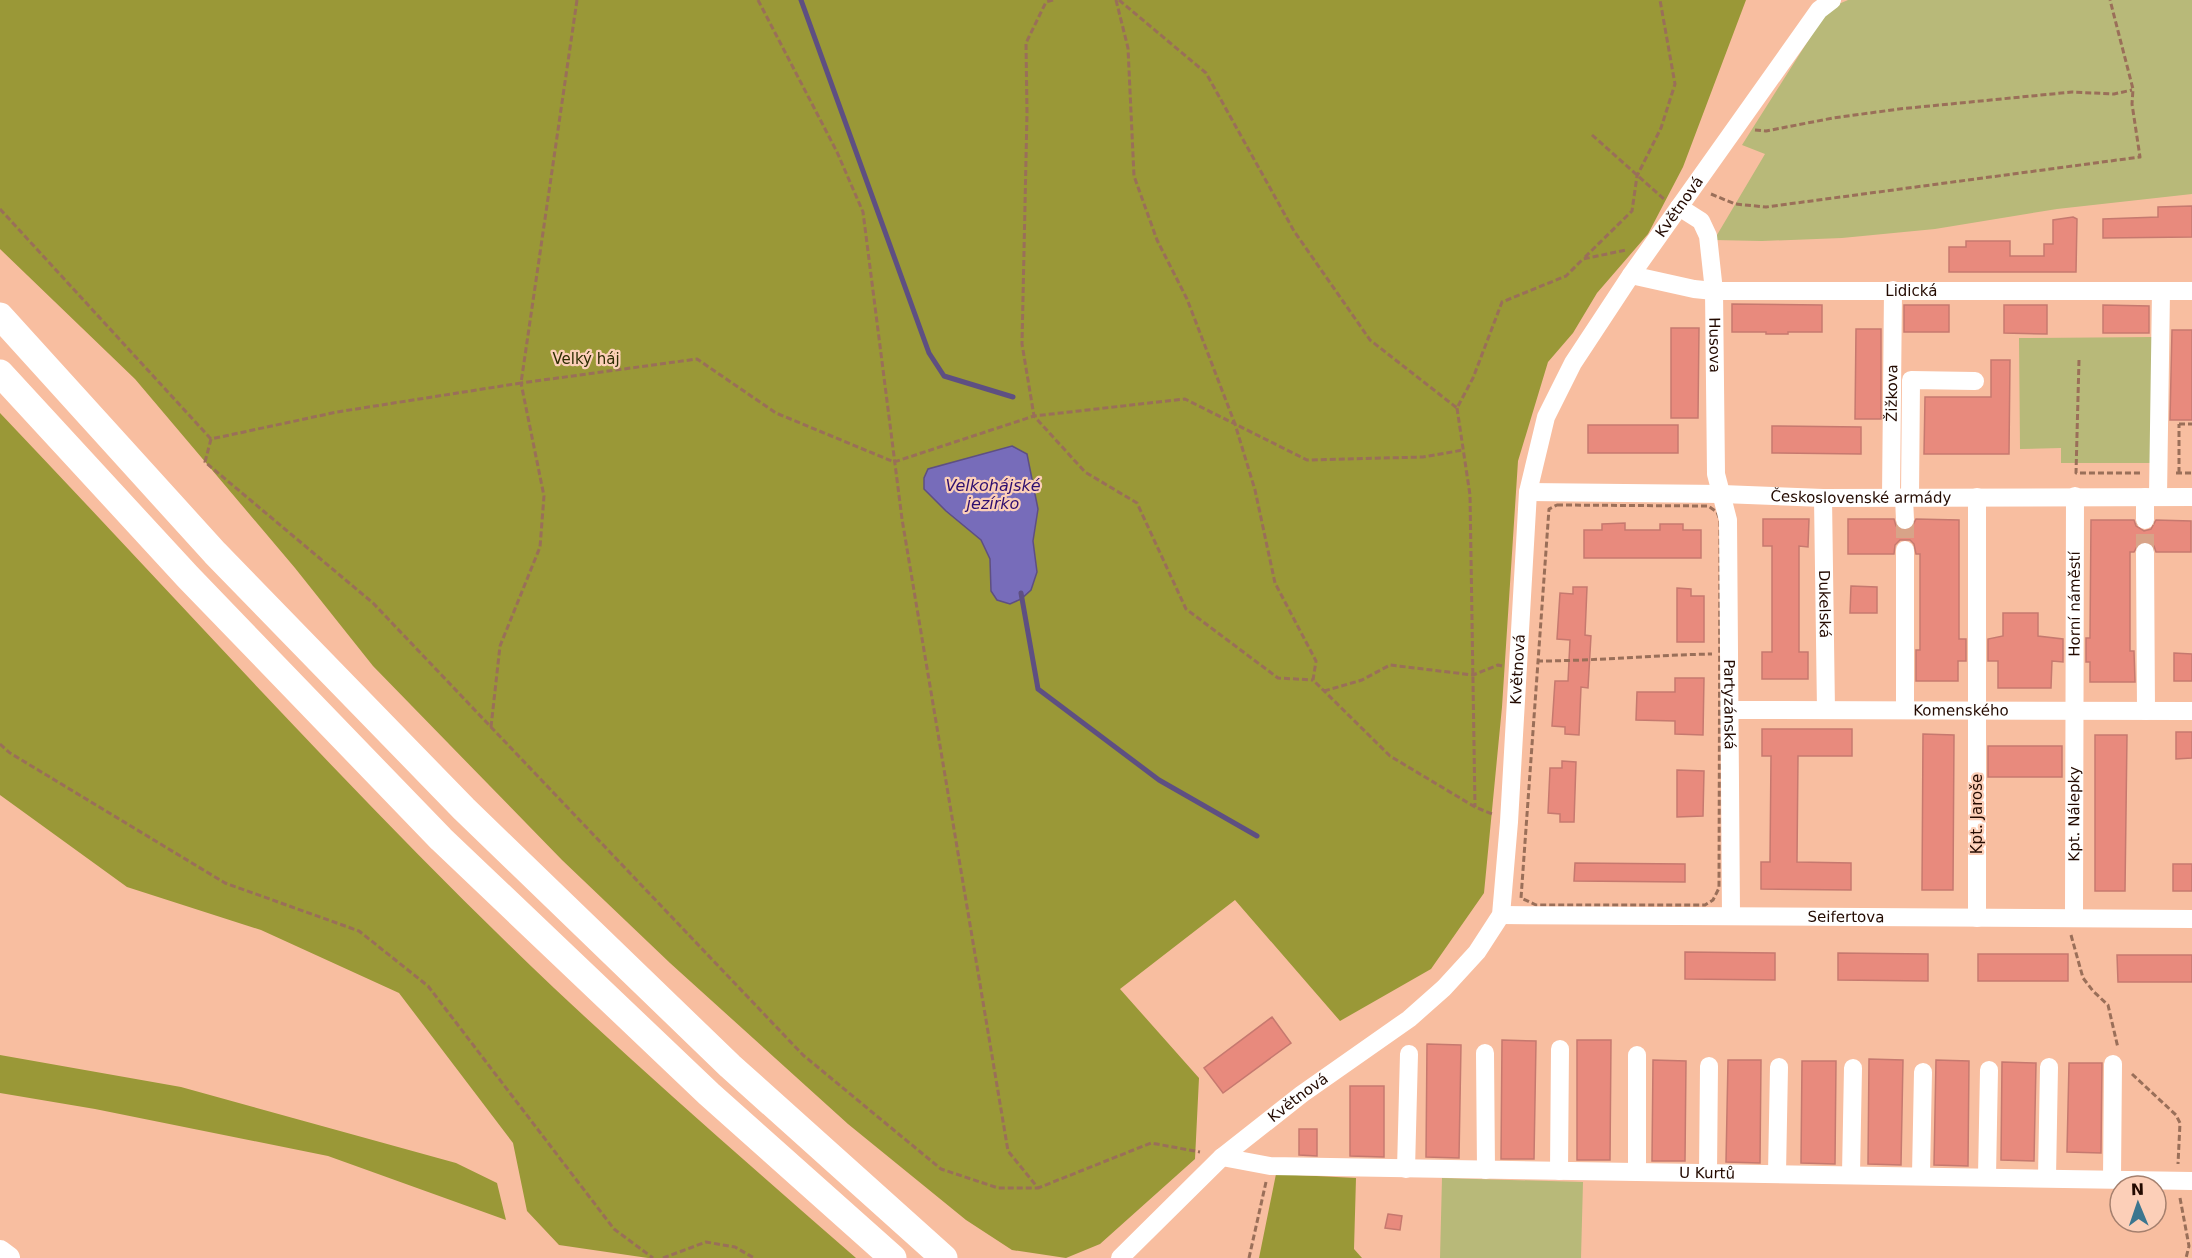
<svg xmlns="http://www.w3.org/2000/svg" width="2192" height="1258" font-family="'DejaVu Sans',sans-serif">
	<rect width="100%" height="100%" fill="#f8bea0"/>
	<path fill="#b8b979" d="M1848,0H2192V194L2057,209L1935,229L1842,238L1762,241L1714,240L1765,154L1742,145L1820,22L1834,6Z
		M2154,337L2155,463H2061V448L2020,449L2019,338Z
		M1442,1178L1583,1182L1581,1258H1440Z"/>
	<path fill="#9a9837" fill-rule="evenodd" d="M0,0H1746L1683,167L1648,234L1597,293L1573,333L1548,362L1518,461L1502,707L1484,893L1431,969L1340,1021L1235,900L1120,989L1199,1078L1195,1159L1100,1244L1066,1258L1012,1250L966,1220L848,1124L670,963L562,860L373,666L295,568L135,379L0,249ZM1038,509L1033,541L1037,572L991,591L990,559L981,540Z
		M0,413C184,606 361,805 554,988C652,1080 754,1169 856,1258H648L559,1245L527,1211L513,1143L399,993L261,930L127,887L0,795Z
		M0,1055L181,1087L456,1163L497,1183L506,1220L328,1156L95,1109L0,1093Z
		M1276,1174L1356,1178L1354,1249L1362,1258H1259Z"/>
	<path fill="#776cba" stroke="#5e4f82" stroke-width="1.5" d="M1012,446L1027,454L1038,509L1033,541L1037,572L1031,590L1021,599L1010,604L997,600L991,591L990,559L981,540L946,511L924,489V478L928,469Z"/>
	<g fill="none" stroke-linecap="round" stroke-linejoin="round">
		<path stroke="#5e4f82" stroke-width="5" d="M801,0L929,353L944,376L1013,397
			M1021,593L1038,689L1159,780L1257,836"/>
	</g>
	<path fill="#e88a7d" stroke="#c6796f" stroke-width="1.5" d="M2192,206V237L2103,238V219L2158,217V207Z
		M2073,217L2077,219L2076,272H1949V247H1966V241H2010V256H2044V244H2053V220Z
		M1732,304L1822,305V332H1788V334H1766V332H1732Z
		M1904,305H1949V332H1904Z
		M2004,305H2047V334L2004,333Z
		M2103,305L2149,306V333H2103Z
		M1671,328H1699L1698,418H1671Z
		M1856,329H1881V419H1855Z
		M2172,330H2192V420H2170Z
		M1991,360H2010L2009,454H1924L1925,397H1991Z
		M1588,425H1678V453H1588Z
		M1772,426L1861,427V454L1772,453Z
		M1763,519H1809L1808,547L1799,546V652H1808V679H1762V652H1772V546H1763Z
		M1848,519H1894L1896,526L1905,531L1911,529L1916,519L1959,520V639H1966V661H1958V681H1916V650H1920V554H1916L1914,544L1910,540H1900L1895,545L1894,554H1848Z
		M2091,520H2134L2136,526L2144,531L2151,529L2156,520L2191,521V552H2156L2154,546L2146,541L2139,543L2134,552H2130V651H2134L2135,682H2090V662H2086V638H2090Z
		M1625,523V530H1660V524H1683V530H1701V558H1584V530H1602V524Z
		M1851,586L1877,587V613H1850Z
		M1573,587H1587L1585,635L1591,636L1588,688L1581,687L1579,735L1565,734V727L1552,726L1555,681H1568L1569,661L1570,640L1557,639L1560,593L1573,594Z
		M1677,588L1691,589V596H1704V642H1677Z
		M2003,613H2038V636L2063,639V662L2052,661L2051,688H1998V661H1988V639L2003,636Z
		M2174,653L2192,654V681H2174Z
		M1675,678H1704L1703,735L1675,734V721L1636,720L1637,692H1675Z
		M1762,729H1852V756H1798L1797,862L1851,863V890L1761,889V862H1770L1771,756H1762Z
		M2176,732H2192V758L2176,759Z
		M1923,734L1954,735L1953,890H1922Z
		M2095,735H2127L2125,891H2095Z
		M1988,746H2062V777H1988Z
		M1562,761L1576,762L1574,822H1560V814L1548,813L1550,768H1562Z
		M1677,770L1704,771L1703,816L1677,817Z
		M1575,863L1685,864V882L1574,881Z
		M2173,864H2192V891H2173Z
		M1685,952L1775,953V980L1685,979Z
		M1838,953L1928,954V981L1838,980Z
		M1978,954H2068V981H1978Z
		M2117,955H2192V982H2118Z
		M1272,1017L1291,1043L1223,1093L1204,1068Z
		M1502,1040L1536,1041L1534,1159H1501Z
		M1577,1040H1611L1610,1160H1577Z
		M1427,1044L1461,1045L1459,1158L1426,1157Z
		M1869,1059L1903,1060L1901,1165L1868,1164Z
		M1653,1060L1686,1061L1685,1161H1652Z
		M1728,1060H1761L1760,1163L1726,1162Z
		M1936,1060L1969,1061L1968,1166L1934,1165Z
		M1802,1061H1836L1835,1164L1801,1163Z
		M2002,1062L2036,1063L2034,1161L2001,1160Z
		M2069,1063H2102L2101,1153L2067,1152Z
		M1350,1086H1384V1157L1350,1156Z
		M1299,1129H1317V1156L1299,1155Z
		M1388,1214L1402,1216L1400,1230L1385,1228Z"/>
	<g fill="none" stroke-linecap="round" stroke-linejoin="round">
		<path stroke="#d8a388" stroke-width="18" stroke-dasharray="18 9" stroke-linecap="butt" d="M1905,520V550
			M2145,552V520"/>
		<path stroke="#9a6f59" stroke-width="3" stroke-dasharray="6 3" stroke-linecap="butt" d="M577,0L521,383L337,412L211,439L205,462L373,603L803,1055L941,1169L998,1188H1038
			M758,0L837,152L863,212L902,519L1008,1151L1038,1188L1151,1143L1200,1152
			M1053,0L1046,2L1026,43L1027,113L1022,344L1034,416L1085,472L1137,503L1186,609L1278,678L1313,680
			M1116,0L1128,48L1134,176L1157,240L1187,299L1235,424L1307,460L1423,457L1463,450
			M1119,0L1206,73L1294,231L1370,340L1457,408L1473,378L1502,302L1566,276L1583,259L1626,250
			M1755,130L1766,131L1833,118L1899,109L2072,92L2114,94L2132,90
			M1592,135L1664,199
			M1711,194L1735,204L1766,207L2140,157L2132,104L2133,89L2110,0
			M0,209L211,439
			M1585,257L1632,211L1637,176L1661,128L1675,84L1660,0
			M2079,360L2076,473H2142
			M1457,408L1470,495L1475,807
			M2179,424H2192
			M2176,473H2192
			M2179,473V424
			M1557,505L1708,506L1717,512L1720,520L1719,888L1713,900L1705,905H1536L1521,898L1549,509Z
			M1537,661C1596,661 1654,655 1712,654
			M1324,691L1362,680L1390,665L1473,675L1498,665L1502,666
			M491,727L500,646L540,547L544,496L521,383L697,359L776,413L894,462L1034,416L1185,399L1235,424L1255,490L1275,583L1316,661L1313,680L1390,756L1475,807L1492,814
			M0,744L10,753L225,883L359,931L428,986L614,1229L653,1258
			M2071,935L2083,978L2093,991L2108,1005L2118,1048
			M2132,1074L2176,1115L2180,1123L2178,1164
			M2180,1198L2189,1246L2186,1258
			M663,1258L706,1242L735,1247L754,1258
			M1249,1258L1266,1182"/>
		<g stroke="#fff" stroke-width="18">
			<path id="s1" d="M1679,207L1701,221L1708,236L1714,291L1716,474L1728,520L1731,915"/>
			<path id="s2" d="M1631,275L1694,289L1714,291H2192"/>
			<path id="s3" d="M1528,492L1722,494L1823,498L2192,497"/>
			<path d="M2158,496L2161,291"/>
			<path id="s4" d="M1891,497L1893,290"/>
			<path d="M1904,497L1905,520"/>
			<path d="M1910,497L1911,380L1975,381"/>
			<path d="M1977,497V918"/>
			<path d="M2145,497V520"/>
			<path id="s5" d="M1823,498L1826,710"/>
			<path d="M2145,552L2146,711"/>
			<path id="s6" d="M1730,710L2192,711"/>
			<path d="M1905,710V550"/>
			<path id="s7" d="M1501,915L2192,919"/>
			<path id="s8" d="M2074,918L2075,496"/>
			<path d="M1485,1053L1486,1170"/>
			<path id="s9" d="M1222,1157L1270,1166L2192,1181"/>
			<path d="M1406,1169L1409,1054"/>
			<path d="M1559,1171L1560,1049"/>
			<path d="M1637,1172V1055"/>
			<path d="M1708,1173L1709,1066"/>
			<path d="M1777,1173L1779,1067"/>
			<path d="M1851,1174L1853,1068"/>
			<path d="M1921,1175L1923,1072"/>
			<path d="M1987,1176L1989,1070"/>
			<path d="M2047,1177L2049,1067"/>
			<path d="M2112,1178L2113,1064"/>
			<path id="s10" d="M1120,1258L1222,1157L1302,1094L1409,1019L1444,988L1477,952L1501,915L1509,822L1528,492L1546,417L1573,363L1631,275L1802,34L1819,10L1832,0"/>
		</g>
		<path stroke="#fff" stroke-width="24" d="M0,1252L8,1258"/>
		<path stroke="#fff" stroke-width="27" d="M0,316L215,553L464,809L730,1066L944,1258
			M0,373L188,577L441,839L709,1094L893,1258"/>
	</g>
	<g text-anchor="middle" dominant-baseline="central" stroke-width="4.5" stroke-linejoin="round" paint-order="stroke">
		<g font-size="15" fill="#230a00" stroke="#fccfb8">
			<text stroke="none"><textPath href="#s10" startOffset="1266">Květnová</textPath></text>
			<text stroke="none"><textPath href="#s2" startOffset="282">Lidická</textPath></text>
			<text stroke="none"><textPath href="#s1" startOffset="152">Husova</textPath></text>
			<text stroke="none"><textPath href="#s4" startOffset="104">Žižkova</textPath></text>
			<text stroke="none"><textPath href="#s3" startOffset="333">Československé armády</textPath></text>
			<text stroke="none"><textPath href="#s5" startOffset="106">Dukelská</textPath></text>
			<text stroke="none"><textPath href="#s8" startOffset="314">Horní náměstí</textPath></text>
			<text stroke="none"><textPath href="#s10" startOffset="762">Květnová</textPath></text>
			<text stroke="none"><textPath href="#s1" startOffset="513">Partyzánská</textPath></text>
			<text stroke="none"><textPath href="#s6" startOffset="231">Komenského</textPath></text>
			<text transform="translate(1977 814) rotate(-90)">Kpt. Jaroše</text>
			<text stroke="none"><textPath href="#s8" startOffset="104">Kpt. Nálepky</textPath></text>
			<text stroke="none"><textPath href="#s7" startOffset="345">Seifertova</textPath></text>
			<text stroke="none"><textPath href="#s10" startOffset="240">Květnová</textPath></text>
			<text stroke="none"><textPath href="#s9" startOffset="486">U Kurtů</textPath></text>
		</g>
		<g font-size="15" fill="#2d2c02" stroke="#fccfb8">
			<text x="586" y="359">Velký háj</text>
		</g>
		<g font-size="16" font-style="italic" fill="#2e0e6f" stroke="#fccfb8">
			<text x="993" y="485">Velkohájské<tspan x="993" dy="18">jezírko</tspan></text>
		</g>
	</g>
	<g transform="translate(2138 1204) rotate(358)"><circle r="28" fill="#fccfb8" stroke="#a5806e" stroke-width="1.5"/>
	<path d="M0-4.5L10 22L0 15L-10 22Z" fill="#3c768f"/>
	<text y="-9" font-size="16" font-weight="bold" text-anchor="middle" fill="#230a00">N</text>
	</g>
</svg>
